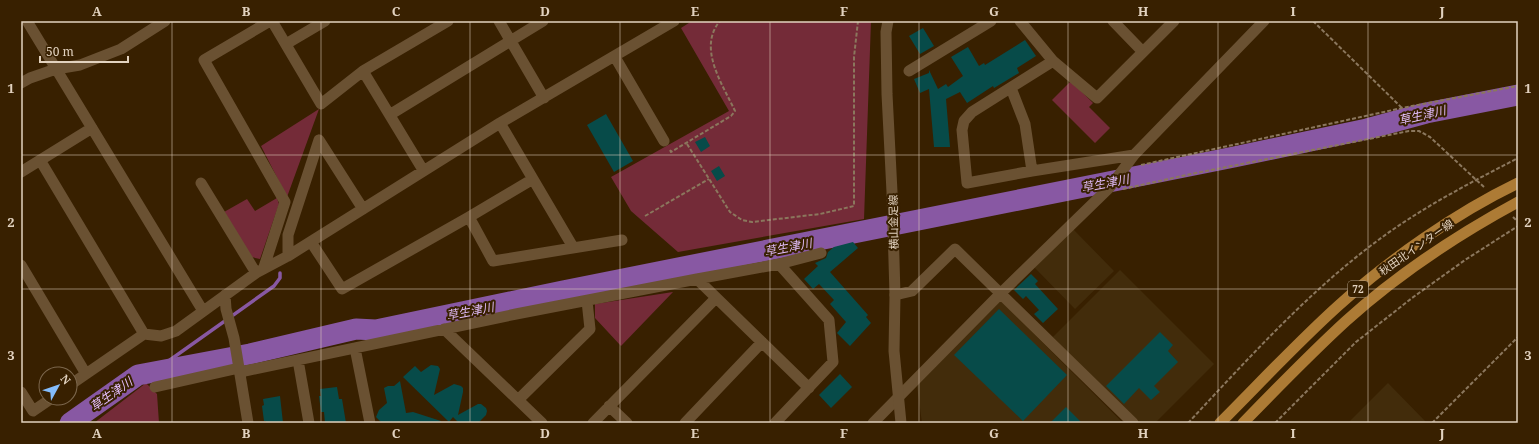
<svg xmlns="http://www.w3.org/2000/svg" width="1539" height="444" font-family="'Noto Serif','Noto Sans JP',serif">
	<rect width="100%" height="100%" fill="#382000"/>
	<path fill="#422c0b" d="M1073,229L1114,271L1075,309L1034,267Z
		M1120,270L1214,364L1155,423H1139L1053,337Z
		M1000,300L1123,423H922L917,386Z
		M1388,383L1426,422L1425,423H1348Z"/>
	<path fill="#742b38" d="M692,21H871L864,219L678,252L631,211L611,177L729,111L681,28Z
		M1071,81L1093,103L1089,107L1110,128L1095,143L1052,100Z
		M319,109L287,197L261,146Z
		M277,198L279,204L260,259L251,257L224,212L247,199L255,211Z
		M673,292L621,346L595,318V304Z
		M146,383L157,394L159,423H94Z"/>
	<g fill="none" stroke-linecap="round" stroke-linejoin="round">
		<path stroke="#8858a3" stroke-width="3.5" d="M153,372L274,286L280,278V273"/>
		<path stroke="#8858a3" stroke-width="21" d="M70,423L138,375L250,354L356,329L376,330L563,291L1234,157L1367,129L1426,113L1518,95"/>
	</g>
	<path fill="#074b49" d="M923,28L934,46L920,54L909,36Z
		M1025,40L1036,56L1017,68L1019,73L994,88L993,86L967,103L960,92L946,99L950,147H934L929,89L920,93L914,79L929,73V70L938,89L946,84L948,87L963,76L951,57L968,47L979,66L984,63L985,65Z
		M606,114L633,161L614,172L587,125Z
		M705,137L710,146L701,152L695,142Z
		M719,166L725,176L717,181L711,171Z
		M853,242L858,248L830,272L868,315L866,317L871,323L850,346L837,333L846,322L830,304L834,300L819,284L813,289L804,279L818,266L815,263L826,258L828,252L834,247Z
		M1031,274L1038,281L1035,284L1058,309L1043,323L1034,314L1039,310L1026,296L1023,299L1014,290Z
		M999,309L1067,375L1023,421L954,355Z
		M1160,332L1173,345L1168,351L1178,362L1154,386L1160,392L1151,400L1139,388L1124,404L1106,386Z
		M431,365L438,366L440,369L434,395L454,384L461,386L463,388V392L458,415L478,404H481L486,408L487,411L486,415L478,423H459L453,417L449,422L403,377L415,366L421,372Z
		M840,374L852,387L831,408L819,395Z
		M400,381L406,413L413,412L441,421L440,423H382L376,417L379,410L387,403L384,388L388,386H394Z
		M337,387L339,399H342L346,423H325L324,412H321L319,396H321L320,389Z
		M280,396L283,423H266V421H264L262,406L264,405L263,399Z
		M1066,407L1082,423H1050Z"/>
	<g fill="none" stroke-linecap="round" stroke-linejoin="round">
		<path stroke="#8b775d" stroke-width="2" stroke-dasharray="4 2" stroke-linecap="butt" d="M1313,21L1402,108
			M687,144L730,212L742,220L752,222L820,214L854,206V57L858,21
			M670,150L671,152L731,116L735,111C723,85 697,48 720,21
			M1141,165L1402,108L1518,86
			M1123,189L1191,174L1409,131H1419L1430,137L1485,188
			M645,216L709,179
			M1513,217L1518,222
			M1188,423C1248,359 1307,293 1377,241C1421,208 1470,183 1518,158
			M1275,423L1356,342L1412,298L1465,260L1518,226
			M1432,423L1518,337"/>
		<path stroke="#6a5132" stroke-width="11" d="M27,21L203,311
			M272,21L321,104L363,71L448,21
			M499,21L544,98
			M1020,21L1053,61L1097,98L1174,21
			M1113,21L1143,52
			M286,44L325,21
			M615,57L664,141
			M1053,61L972,112L964,121L962,130L967,183L1032,171L1134,155
			M363,71L423,170
			M909,71L991,21
			M21,83L30,78L56,69L80,65L121,49L165,21
			M1011,88L1025,124L1032,171
			M391,114L543,21
			M500,123L573,247
			M319,140L363,209
			M40,160L144,334
			M21,172L92,128
			M201,183L256,273
			M469,217L533,179
			M311,242L342,289L469,217L493,261L622,240
			M288,256V235L319,140
			M21,265L86,374
			M264,267L285,202L204,60L270,21
			M697,279L779,264
			M225,295L226,309L234,338L248,423
			M895,295L912,291L955,249L1133,423
			M444,329L542,423
			M355,348L370,423
			M298,360L309,423
			M240,372L516,314L697,279L809,388
			M70,385L144,334L161,336L176,331L256,273L288,256L500,123L674,21
			M155,387L239,368
			M21,392L33,411L52,398
			M518,400L590,329L587,301
			M609,406L627,423
			M593,423L716,298
			M685,423L762,342
			M775,423L833,362L829,320L779,264L821,253
			M873,423L1001,293L1110,187L1134,155L1264,21"/>
		<path stroke="#6a5132" stroke-width="11" d="M888,21L886,32L887,94L892,192L895,295L894,351L901,423"/>
		<path stroke="#ad7b35" stroke-width="11" d="M1220,423C1259,384 1297,343 1338,306C1390,259 1456,213 1518,183
			M1243,423C1277,388 1311,353 1346,321C1398,274 1457,235 1518,202"/>
	</g>
	<path fill="none" stroke="#e2d2bf" stroke-width="1" stroke-opacity="0.55" d="M172,21V423M321,21V423M470,21V423M620,21V423M770,21V423M919,21V423M1068,21V423M1218,21V423M1368,21V423M21,155H1518M21,289H1518"/>
	<g text-anchor="middle" dominant-baseline="central" stroke-width="4" stroke-linejoin="round" paint-order="stroke">
		<rect fill="#382000" stroke="#af9d86" stroke-width="1" x="1348" y="281" width="20" height="16" rx="3"/>
		<g font-size="10" font-weight="bold" fill="#e2d2bf">
			<text x="1358" y="289">72</text>
		</g>
		<g font-size="11" fill="#e2d2bf" stroke="#382000">
			<text transform="translate(893 222) rotate(-91)">横山金足線</text>
			<text transform="translate(1416 247) rotate(-35)">秋田北インター線</text>
		</g>
		<g font-size="12" font-style="italic" fill="#e1bcf9" stroke="#382000">
			<text transform="translate(1422 115) rotate(-13)">草生津川</text>
			<text transform="translate(1105 183) rotate(-11)">草生津川</text>
			<text transform="translate(788 247) rotate(-11)">草生津川</text>
			<text transform="translate(470 311) rotate(-11)">草生津川</text>
			<text transform="translate(111 394) rotate(-35)">草生津川</text>
		</g>
	</g>
	<rect width="1539" height="444" fill="none" stroke="#382000" stroke-width="44"/>
	<g transform="translate(58 386) rotate(50)"><circle r="19" fill="#382000" stroke="#7c674c"/>
	<path d="M0-3L7 15L0 10L-7 15Z" fill="#84bcfb"/>
	<text y="-6" font-size="11" font-weight="bold" text-anchor="middle" fill="#e2d2bf">N</text>
	</g>
	<path d="M40 56v6h88v-6" fill="none" stroke="#e2d2bf" stroke-width="2"/>
	<text x="46" y="56" font-size="12" fill="#e2d2bf" stroke="#382000" stroke-width="3" paint-order="stroke">50 m</text>
	<rect x="22" y="22" width="1495" height="400" fill="none" stroke="#e2d2bf" stroke-width="1.5"/>
	<g font-size="13" text-anchor="middle" font-weight="bold" fill="#e2d2bf">
		<text x="97" y="16">A</text>
		<text x="246" y="16">B</text>
		<text x="396" y="16">C</text>
		<text x="545" y="16">D</text>
		<text x="695" y="16">E</text>
		<text x="844" y="16">F</text>
		<text x="994" y="16">G</text>
		<text x="1143" y="16">H</text>
		<text x="1293" y="16">I</text>
		<text x="1442" y="16">J</text>
		<text x="11" y="93">1</text>
		<text x="1528" y="93">1</text>
		<text x="11" y="227">2</text>
		<text x="1528" y="227">2</text>
		<text x="11" y="360">3</text>
		<text x="1528" y="360">3</text>
		<text x="97" y="438">A</text>
		<text x="246" y="438">B</text>
		<text x="396" y="438">C</text>
		<text x="545" y="438">D</text>
		<text x="695" y="438">E</text>
		<text x="844" y="438">F</text>
		<text x="994" y="438">G</text>
		<text x="1143" y="438">H</text>
		<text x="1293" y="438">I</text>
		<text x="1442" y="438">J</text>
	</g>
</svg>
